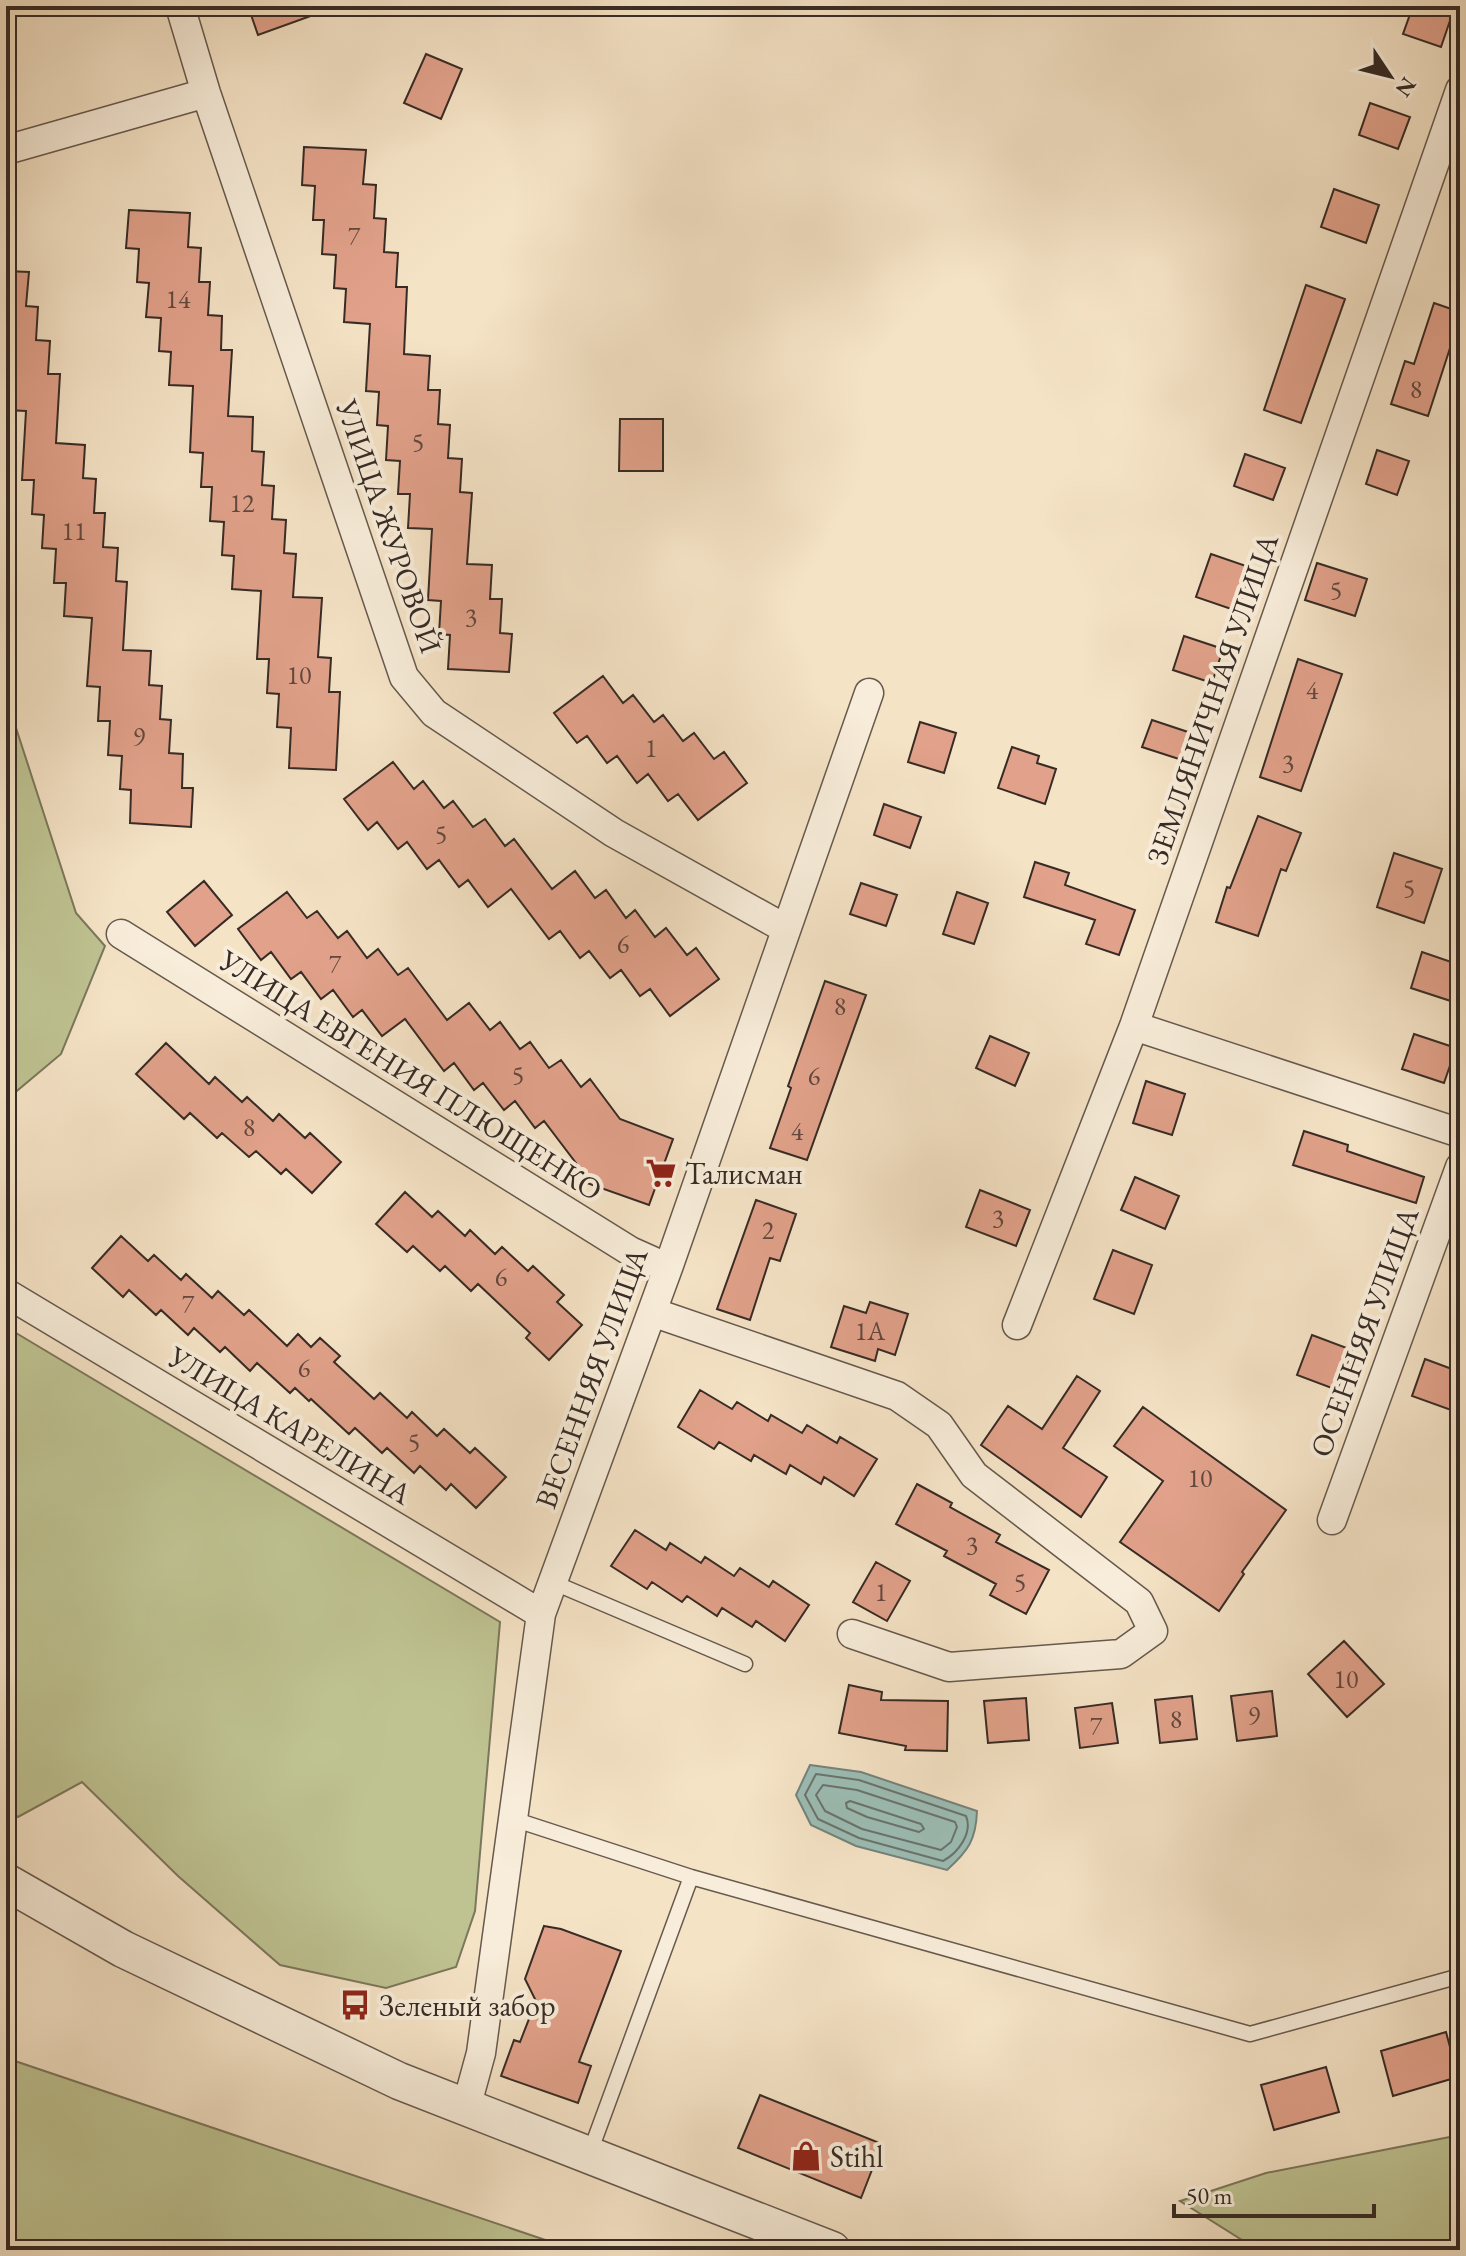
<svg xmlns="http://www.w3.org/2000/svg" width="1466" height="2256" font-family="'EB Garamond',serif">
	<rect width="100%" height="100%" fill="#f5e3c6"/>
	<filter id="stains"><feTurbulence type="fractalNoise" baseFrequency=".0025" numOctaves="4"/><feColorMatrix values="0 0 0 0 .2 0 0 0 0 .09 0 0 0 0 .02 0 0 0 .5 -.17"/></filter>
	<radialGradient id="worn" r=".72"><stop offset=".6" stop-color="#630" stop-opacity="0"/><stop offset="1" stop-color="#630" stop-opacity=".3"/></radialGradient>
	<path fill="#bfc392" stroke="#7b775c" stroke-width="2" d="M6,697L76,913L105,946L61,1054L6,1100Z
		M6,1327L500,1622L475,1911L456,1967L386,1988L280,1965L178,1876L82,1782L18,1817L6,1807Z
		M6,2058L575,2250H6Z
		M1460,2135V2250H1258L1180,2201L1266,2173Z"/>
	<path fill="#9cbeb6" stroke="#74837c" stroke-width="2" d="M810,1765L861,1772L977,1811C976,1840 968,1851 947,1870L856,1846L811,1825L796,1795Z"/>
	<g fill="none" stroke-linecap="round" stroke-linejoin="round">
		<path stroke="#6a746e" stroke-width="2" d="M816,1774L859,1780L966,1816C973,1833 958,1853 943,1861L859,1838L818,1819L805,1795Z
			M823,1785L857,1790L955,1822L957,1827L951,1842L941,1850L862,1829L825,1811L816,1795Z
			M850,1801L921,1824L924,1829L919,1832L867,1817L847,1808L846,1803Z"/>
	</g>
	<path fill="#e1a18a" stroke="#372b25" stroke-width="2" d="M248,6H330V9L258,35Z
		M1413,6H1455L1441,47L1403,34Z
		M426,54L462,69L441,119L404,103Z
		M1370,103L1410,117L1398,149L1359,135Z
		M304,147L366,150L363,184L376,185L374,218L386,219L384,252L398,253L396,287H407L404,354L430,356L428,390H440L438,424L450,425L448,458L462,459L460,492L472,493L467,564L492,565L490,599H502L500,633L512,634L509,672L448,669L450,635L439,634L441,601L428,600L432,529L408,528L410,494H398L400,461L386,460L388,426L377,425L379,392L366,391L370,324L344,322L346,289L334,288L336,255L322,254L324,220H313L315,186L302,185Z
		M1334,189L1379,205L1366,243L1321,227Z
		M129,210L190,213L188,247L201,248L199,282H210L208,315L222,316L221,350H232L228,416L253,417L252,451L264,452L262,485L274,486L272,519L286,520L284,553L296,554L293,597L322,598L318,657L331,658L329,692H340L336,770L289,768L291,728L277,727L279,694L267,693L269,659H257L261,591L232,589L234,556L222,555L224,522L210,521L212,487H201L203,453L190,452L193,386L169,385L171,352L159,351L161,318L146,317L149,283L137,282L139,249L126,248Z
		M6,271L29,272L26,306L38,307L36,340L50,341L48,374H60L56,443L85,445L83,478L96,479L94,513H105L103,547L118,548L116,581L127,582L123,650L151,651L149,685L162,686L160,719L171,720L169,753L183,754L182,788H193L191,827L130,823L131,790L120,789L122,756L108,755L110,721H98L100,687L87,686L92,618L64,616L66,583H54L56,549L42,548L44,515L32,514L34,480H22L26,411L6,410Z
		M1306,285L1345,299L1301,423L1264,410Z
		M1434,303L1460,312V329L1454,346L1451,345L1428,416L1391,404L1405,361L1414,364Z
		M620,419H663V471H619Z
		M1377,450L1409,461L1397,495L1366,484Z
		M1245,454L1285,468L1273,500L1234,486Z
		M1211,554L1252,568L1237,611L1196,597Z
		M1317,563L1367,579L1355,616L1305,600Z
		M1184,636L1223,649L1212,683L1173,670Z
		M1298,659L1342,674L1301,791L1260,777Z
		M603,676L623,703L633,695L654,722L663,715L683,741L694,733L714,759L724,752L747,783L698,820L678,794L668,801L648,774L637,783L617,756L607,763L587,736L577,743L554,713Z
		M1152,720L1191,733L1182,760L1142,747Z
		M920,722L956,733L944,773L908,762Z
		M1012,747L1039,756L1037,763L1056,769L1045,804L998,788Z
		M393,762L414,789L423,781L444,808L453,801L473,827L485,819L505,846L514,839L552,889L575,871L595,898L606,890L626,918L635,910L655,937L666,928L687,955L696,948L719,979L670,1016L650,989L640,996L621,970L610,978L589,951L580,958L560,931L549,939L511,889L488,907L468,880L459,887L439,860L427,869L407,842L398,849L377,822L368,830L344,799Z
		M884,804L921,817L910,848L874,835Z
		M1258,816L1301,833L1286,871L1281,869L1258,936L1216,922L1227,887L1230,888Z
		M1394,853L1442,869L1424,923L1377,907Z
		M1035,862L1069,873L1065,885L1135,910L1119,955L1086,944L1095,920L1024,897Z
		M204,881L232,915L195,946L167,912Z
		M861,883L897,895L886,926L850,914Z
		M287,892L307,918L317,911L338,938L347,931L367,958L378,949L398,975L408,968L447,1020L469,1003L490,1030L500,1022L520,1049L530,1042L549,1068L561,1060L581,1087L590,1079L620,1119L673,1139L649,1205L567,1176L579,1167L544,1121L535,1128L515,1101L504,1110L483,1083L474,1090L454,1063L444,1071L405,1019L382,1036L362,1010L353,1017L333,990L321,999L301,972L291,979L271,952L261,960L238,929Z
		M957,892L988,903L974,944L943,934Z
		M1422,952L1460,965V1004L1411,988Z
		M825,981L866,995L807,1160L770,1148L791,1088L788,1086Z
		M1414,1034L1456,1048L1444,1083L1402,1069Z
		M990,1036L1029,1053L1015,1086L976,1068Z
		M166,1043L209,1084L215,1077L242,1102L247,1097L273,1121L279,1114L305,1138L310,1133L341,1162L312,1193L286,1169L281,1174L256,1151L249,1157L222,1133L217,1138L190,1113L184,1119L136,1074Z
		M1146,1081L1185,1094L1172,1135L1133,1123Z
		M1304,1131L1348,1145L1347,1151L1424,1177L1416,1203L1293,1165Z
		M1135,1177L1179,1196L1165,1229L1121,1210Z
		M980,1190L1030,1210L1016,1246L966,1227Z
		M405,1192L432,1217L438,1211L465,1236L470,1230L495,1254L502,1247L528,1271L533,1266L564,1295L557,1302L582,1325L549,1360L526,1338L530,1333L478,1284L471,1291L445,1266L440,1271L413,1246L407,1252L376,1224Z
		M756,1200L796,1214L780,1261L770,1258L750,1320L717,1309Z
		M121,1236L148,1261L154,1255L181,1280L186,1274L212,1298L218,1291L244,1315L249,1310L287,1346L298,1334L311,1347L320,1338L340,1356L334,1362L374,1399L380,1393L407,1418L412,1412L437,1436L444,1429L470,1453L475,1448L506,1477L476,1508L451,1484L446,1490L420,1466L414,1473L387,1448L382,1453L355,1428L349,1434L311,1399L309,1401L295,1388L290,1393L257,1363L250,1371L225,1347L220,1352L194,1328L188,1335L161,1310L156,1315L129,1290L123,1297L92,1268Z
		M1113,1250L1152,1265L1134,1314L1094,1299Z
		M870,1302L908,1314L895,1355L878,1349L875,1361L831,1347L844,1306L866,1313Z
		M1312,1335L1352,1350L1337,1390L1297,1375Z
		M1425,1359L1460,1372V1384L1451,1410L1412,1396Z
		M1077,1376L1100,1391L1063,1448L1107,1477L1081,1517L981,1445L1008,1406L1042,1429Z
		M700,1390L732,1409L737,1402L768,1421L771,1415L802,1433L807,1425L837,1443L840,1437L877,1459L854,1496L824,1477L821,1484L790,1465L786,1474L754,1455L751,1461L719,1442L714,1449L678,1427Z
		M1143,1407L1286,1510L1242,1572L1244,1574L1219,1611L1120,1542L1163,1481L1114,1446Z
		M917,1484L952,1503L950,1507L1000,1535L996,1542L1049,1570L1026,1614L990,1595L996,1584L944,1556L947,1551L896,1524Z
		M635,1530L666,1550L670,1543L701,1563L705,1557L734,1576L740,1568L769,1587L773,1581L809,1605L785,1641L756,1621L752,1627L722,1608L717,1616L687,1596L682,1602L652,1582L647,1589L611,1566Z
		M876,1562L910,1581L887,1621L853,1602Z
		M1344,1641L1384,1684L1347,1717L1308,1674Z
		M849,1685L882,1692L881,1700L948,1701L947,1751L905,1750L906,1746L839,1733Z
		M1272,1691L1277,1736L1237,1741L1231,1696Z
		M1192,1696L1197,1739L1160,1743L1155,1700Z
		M1026,1698L1029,1740L988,1743L984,1701Z
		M1112,1703L1118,1743L1080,1748L1075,1708Z
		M544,1926L561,1929L621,1951L579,2062L591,2066L578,2103L501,2076L514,2040L520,2042L536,2001L525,1979Z
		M1446,2032L1458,2077L1393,2096L1381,2051Z
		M1326,2067L1339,2112L1274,2130L1261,2085Z
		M760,2095L882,2144L861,2198L738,2148Z"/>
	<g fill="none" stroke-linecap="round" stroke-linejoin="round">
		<g stroke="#66594d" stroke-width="17">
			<path id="service" d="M552,1582L745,1664
				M513,1819L691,1877L1250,2034L1460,1976
				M589,2155L691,1877"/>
		</g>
		<g stroke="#66594d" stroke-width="31">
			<path id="minor" d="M180,6L206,93L404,677L434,713L614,833L786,929
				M6,150L206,93
				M121,934L630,1251L668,1268
				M1134,1026L1460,1133
				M6,1293L541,1614
				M652,1312L897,1396L939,1425L974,1475L1139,1602L1153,1631L1121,1654L949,1667L852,1634
				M1017,1325L1134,1026L1460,90
				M1332,1520L1460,1167
				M466,2108L481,2053L541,1614L668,1268L869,693"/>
		</g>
		<g stroke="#66594d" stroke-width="39">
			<path id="tertiary" d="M6,1882L123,1949L399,2081L832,2250"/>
		</g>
		<use href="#service" stroke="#f8edda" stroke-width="14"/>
		<use href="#minor" stroke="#f8edda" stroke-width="28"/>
		<use href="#tertiary" stroke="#f8edda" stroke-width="36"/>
	</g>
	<defs>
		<g id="supermarket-bare" transform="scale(2.4)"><path d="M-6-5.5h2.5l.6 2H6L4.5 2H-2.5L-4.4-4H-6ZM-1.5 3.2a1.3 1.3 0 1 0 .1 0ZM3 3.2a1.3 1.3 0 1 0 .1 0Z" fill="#8f2418" stroke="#f8edda" stroke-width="2.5" paint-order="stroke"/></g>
		<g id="bus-bare" transform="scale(2.4)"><path d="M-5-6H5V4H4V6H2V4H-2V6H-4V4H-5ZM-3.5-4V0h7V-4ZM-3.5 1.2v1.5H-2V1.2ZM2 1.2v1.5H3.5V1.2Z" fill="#8f2418" stroke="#f8edda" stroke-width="2.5" paint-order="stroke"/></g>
		<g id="shop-bare" transform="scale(2.4)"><path d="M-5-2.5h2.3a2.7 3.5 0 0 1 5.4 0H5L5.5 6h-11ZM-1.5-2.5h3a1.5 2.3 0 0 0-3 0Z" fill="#8f2418" stroke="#f8edda" stroke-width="2.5" paint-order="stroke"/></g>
	</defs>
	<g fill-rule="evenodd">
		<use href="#supermarket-bare" x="661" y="1173"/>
		<use href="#bus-bare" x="355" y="2005"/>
		<use href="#shop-bare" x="806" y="2156"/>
	</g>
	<g text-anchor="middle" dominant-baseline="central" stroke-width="8" stroke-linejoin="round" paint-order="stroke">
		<g font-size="26" fill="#62483e">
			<text x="354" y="236">7</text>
			<text x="178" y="299">14</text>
			<text x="1416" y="389">8</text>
			<text x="418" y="442">5</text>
			<text x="242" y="503">12</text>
			<text x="74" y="531">11</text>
			<text x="1336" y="590">5</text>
			<text x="471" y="617">3</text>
			<text x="299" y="675">10</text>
			<text x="1312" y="690">4</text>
			<text x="139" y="737">9</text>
			<text x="651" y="748">1</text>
			<text x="1288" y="763">3</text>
			<text x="441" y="834">5</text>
			<text x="1409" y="888">5</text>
			<text x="623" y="944">6</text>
			<text x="335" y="964">7</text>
			<text x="840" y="1006">8</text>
			<text x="518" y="1075">5</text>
			<text x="814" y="1076">6</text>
			<text x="249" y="1127">8</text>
			<text x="797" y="1131">4</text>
			<text x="998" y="1218">3</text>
			<text x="768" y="1230">2</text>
			<text x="501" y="1277">6</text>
			<text x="188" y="1304">7</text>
			<text x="870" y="1331">1А</text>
			<text x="304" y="1368">6</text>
			<text x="414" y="1442">5</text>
			<text x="1200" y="1478">10</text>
			<text x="972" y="1545">3</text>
			<text x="1020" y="1582">5</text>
			<text x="881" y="1592">1</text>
			<text x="1346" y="1679">10</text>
			<text x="1254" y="1716">9</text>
			<text x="1176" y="1719">8</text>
			<text x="1096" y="1726">7</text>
		</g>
		<g font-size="30" fill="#372b25" stroke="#f8edda">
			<text transform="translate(389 526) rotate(71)">УЛИЦА ЖУРОВОЙ</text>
			<text transform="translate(1212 699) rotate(-71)">ЗЕМЛЯНИЧНАЯ УЛИЦА</text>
			<text transform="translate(411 1075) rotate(32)">УЛИЦА ЕВГЕНИЯ ПЛЮЩЕНКО</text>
			<text transform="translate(1364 1332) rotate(-70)">ОСЕННЯЯ УЛИЦА</text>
			<text transform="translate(591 1378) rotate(-70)">ВЕСЕННЯЯ УЛИЦА</text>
			<text transform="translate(290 1425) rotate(31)">УЛИЦА КАРЕЛИНА</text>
		</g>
		<g font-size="30" fill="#372b25" stroke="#f8edda" text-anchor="start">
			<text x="685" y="1173">Талисман</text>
			<text x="379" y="2005">Зеленый забор</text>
			<text x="830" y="2156">Stihl</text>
		</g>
	</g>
	<rect width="1466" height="2256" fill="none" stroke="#f5e3c6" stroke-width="32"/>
	<rect x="8" y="8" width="1450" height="2240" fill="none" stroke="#372b25" stroke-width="4"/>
	<rect x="16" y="16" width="1434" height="2224" fill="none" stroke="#372b25" stroke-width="2"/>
	<g transform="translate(1390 76) rotate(125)" stroke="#f8edda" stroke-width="6" paint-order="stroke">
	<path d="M0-6L14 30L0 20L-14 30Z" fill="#372b25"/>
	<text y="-12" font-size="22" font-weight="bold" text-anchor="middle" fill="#372b25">N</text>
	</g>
	<path d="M1174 2204v12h200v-12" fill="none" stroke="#372b25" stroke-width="4"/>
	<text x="1186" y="2204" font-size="24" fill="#372b25" stroke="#f8edda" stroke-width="6" paint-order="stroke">50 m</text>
	<rect width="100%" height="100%" filter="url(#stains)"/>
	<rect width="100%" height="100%" fill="url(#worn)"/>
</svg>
